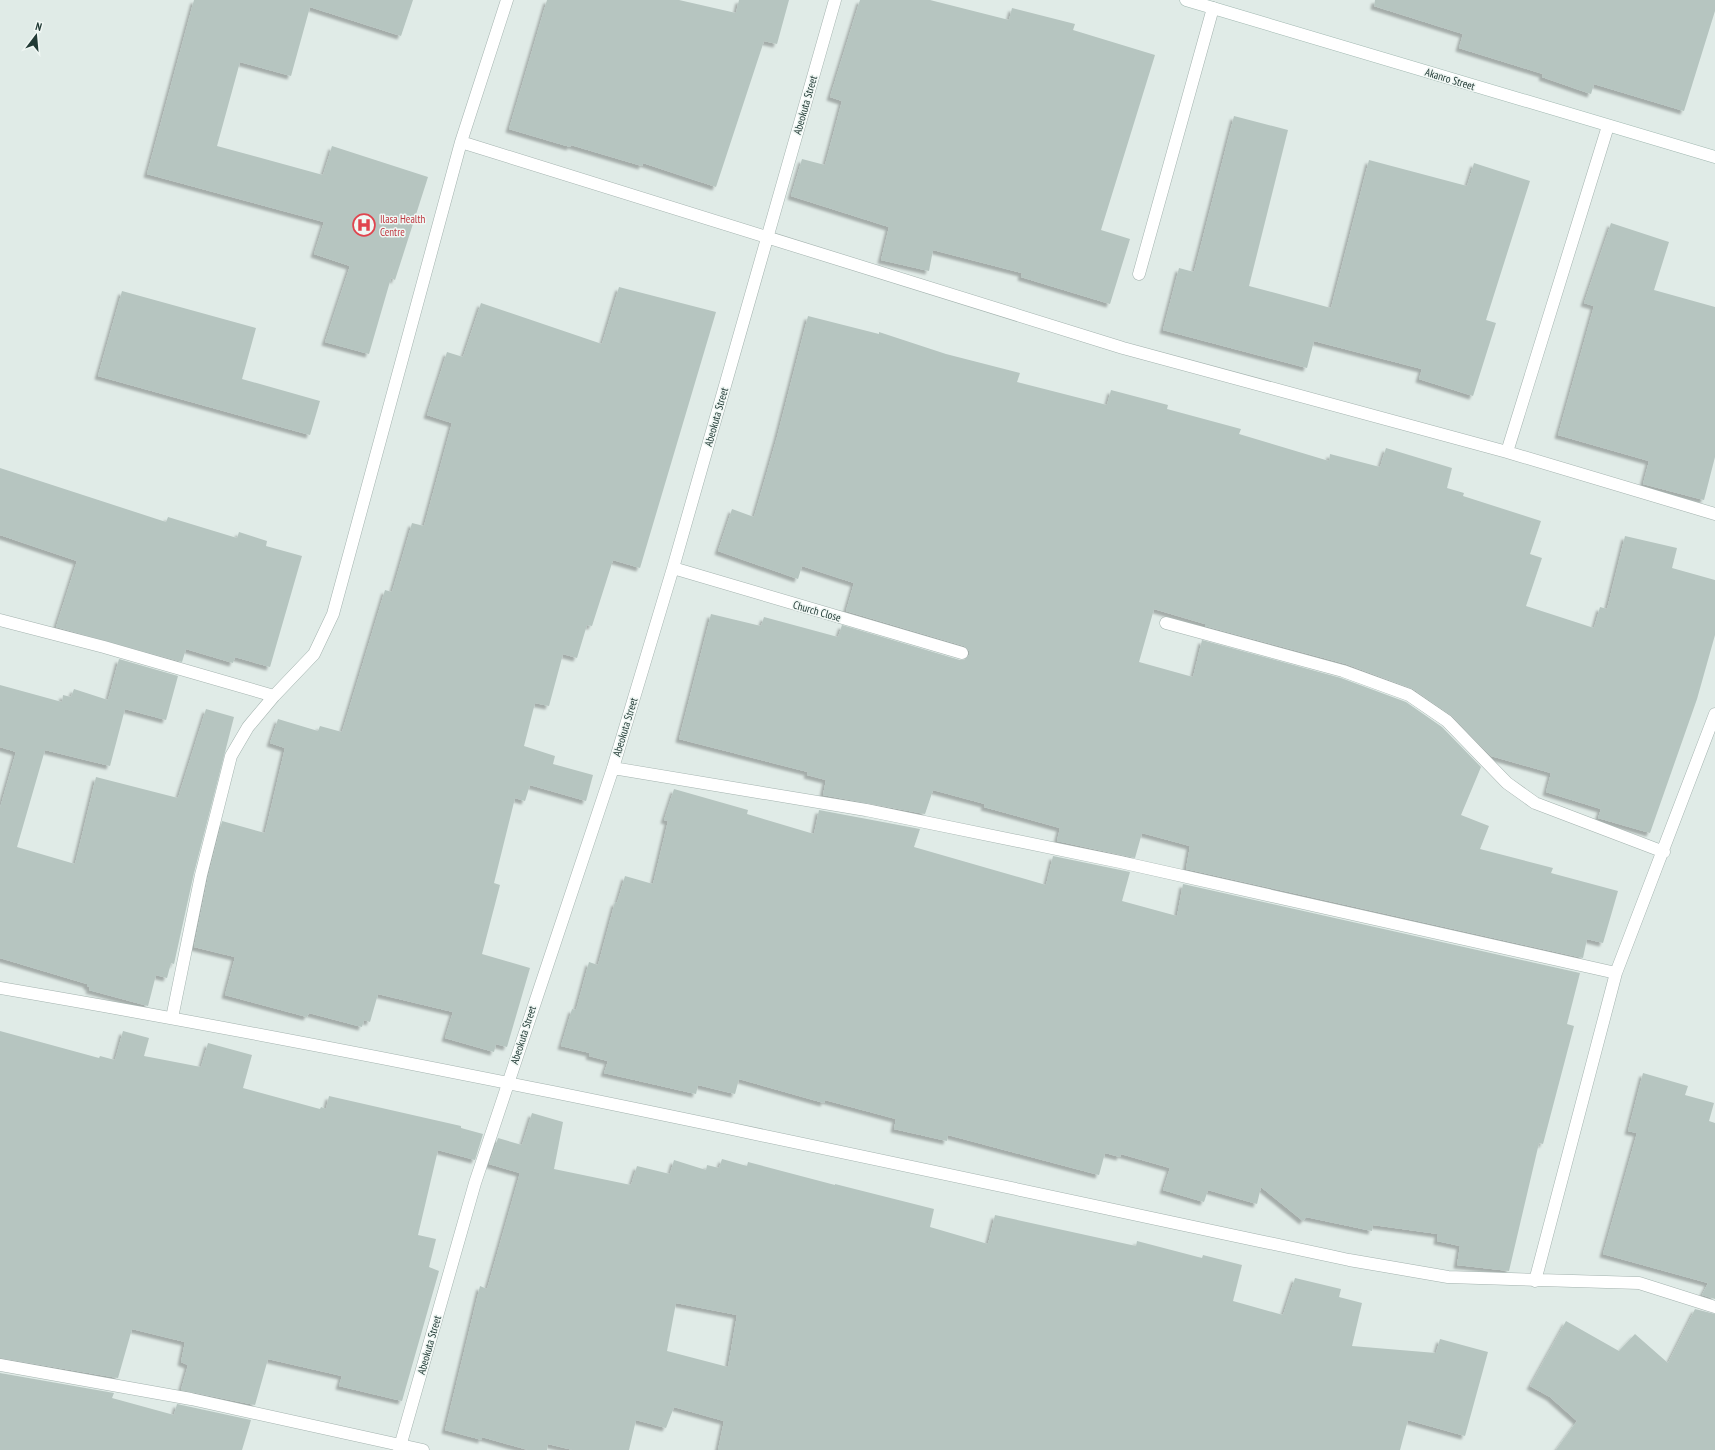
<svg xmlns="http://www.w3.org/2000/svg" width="1715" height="1450" font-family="'PT Sans Narrow',sans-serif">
	<defs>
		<filter id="shadow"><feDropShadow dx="-3.5" dy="3.5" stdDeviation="1" flood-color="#0004"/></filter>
	</defs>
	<rect width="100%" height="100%" fill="#e0ebe7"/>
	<path fill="#b6c5c0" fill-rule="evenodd" filter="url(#shadow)" d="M194,0H413L401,36L310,7L291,76L240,62L217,146L323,175L332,146L428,177L395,280L391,278L369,354L325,342L350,266L314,254L324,222L147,174Z
		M547,0H679L736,13L739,0H789L777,44L764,41L716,187L643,163L642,166L571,145L570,147L509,129Z
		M860,0H930L1009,20L1012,8L1075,24L1073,30L1155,55L1101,230L1130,239L1110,304L1021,277L1022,273L933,250L929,271L881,260L889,227L791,196L802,159L825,165L842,101L830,97Z
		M1375,0H1715V11L1684,111L1594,84L1591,94L1542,77L1543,74L1459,48L1463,34L1374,6Z
		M1234,116L1288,130L1249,286L1331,308L1369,160L1467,186L1474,163L1530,181L1486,320L1496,323L1473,396L1419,379L1422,369L1314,341L1307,368L1163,330L1179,268L1194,272Z
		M1611,223L1669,242L1654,290L1715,307V457L1704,500L1643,484L1649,461L1558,435L1594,306L1584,303Z
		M619,287L716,312L640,568L613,560L592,626L587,625L577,658L563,654L549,706L535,703L524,746L555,756L553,764L593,775L586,801L530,785L525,801L515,798L494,883L500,885L482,954L530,968L507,1047L496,1044L494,1052L445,1038L453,1012L378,994L370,1022L364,1020L362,1027L309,1013L307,1017L225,995L235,957L194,947L208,877L222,821L265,833L285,748L270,743L278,719L318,731L320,726L342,732L385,590L392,592L412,523L424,526L452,423L427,415L447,352L463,357L481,303L602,344Z
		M122,291L256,328L242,379L320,401L310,435L98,376Z
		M808,316L879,334V332L946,354L1020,373L1017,382L1107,405L1111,390L1168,405L1167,409L1241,429L1239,434L1329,461L1330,454L1380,467L1386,448L1452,468L1447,488L1464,493L1463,496L1541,521L1530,554L1542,558L1526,606L1594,628L1600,607L1607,609L1625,536L1677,548L1672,568L1715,580V635L1697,699L1650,833L1598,818L1601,809L1546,792L1551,773L1491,756L1452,716L1413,689L1346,664L1205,626V624L1154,609L1139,662L1193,677L1202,640L1341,678L1406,702L1442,727L1481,767L1461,815L1489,826L1480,849L1553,868L1551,873L1618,891L1603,943L1587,939L1583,958L1186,869L1190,846L1142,833L1135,858L1057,841L1060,828L984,807L985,804L933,790L925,814L823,795L826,780L807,775L808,772L679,739L711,614L761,626L764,617L838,637L842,625L960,660H964L969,655V651L964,646L846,611L854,583L802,566L798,579L718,551L732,509L754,517L777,437Z
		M0,468L166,522L168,517L237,538L239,532L267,541L266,546L302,556L270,667L235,657L233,663L186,649L182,662L56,627L77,561L0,535Z
		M119,659L178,676L166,720L125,709L110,766L45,750L17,847L75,864L96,777L178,798L206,709L234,717L194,873L174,964L171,963L167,978L156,975L148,1006L89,990L90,987L87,986V984L0,958V808L16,752L0,747V685L62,702L63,695L71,697L74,689L108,700Z
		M674,789L748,810L747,814L814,834L819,810L920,829L914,847L1046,885L1053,856L1130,872L1122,901L1177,916L1183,884L1580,973L1567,1024L1574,1026L1543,1144L1539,1143L1509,1271L1457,1265L1460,1246L1437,1241L1438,1234L1373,1225L1372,1231L1306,1217L1303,1221L1261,1187L1257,1204L1208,1190L1204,1202L1163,1190L1170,1168L1121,1154L1120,1157L1105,1153L1099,1175L948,1135L947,1141L894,1129L896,1119L825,1100L824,1103L739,1079L735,1094L698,1085L696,1094L604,1073L608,1061L589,1056L590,1053L561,1046L572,1009L576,1010L589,962L598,965L615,902L617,903L625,876L653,884L668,821L664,820Z
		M0,1031L99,1058L100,1056L115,1060L123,1031L149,1038L144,1056L201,1067L208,1043L252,1055L243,1088L320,1109L321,1107L326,1109L329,1096L461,1126V1128L483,1134L475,1160L438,1150L418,1235L436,1239L429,1267L439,1271L402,1401L339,1386L342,1376L268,1359L255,1405L181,1390L188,1365L181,1362L185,1342L132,1329L118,1378L0,1358Z
		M1643,1073L1688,1086L1685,1095L1714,1103L1709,1121L1715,1123V1299L1702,1295L1708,1283L1603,1254L1637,1133L1628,1131Z
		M532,1113L563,1122L554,1169L631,1185L637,1166L670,1174L674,1160L706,1170L707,1165L719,1168L722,1159L747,1166L748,1162L835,1185V1184L934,1209L930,1227L988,1244L995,1215L1136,1246L1137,1241L1202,1258L1203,1255L1242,1265L1233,1301L1283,1315L1295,1278L1341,1289L1339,1297L1362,1303L1352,1346L1436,1353L1440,1339L1488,1352L1465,1436L1408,1420L1400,1450H718L724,1421L674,1407L666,1428L636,1420L629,1450H573L548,1444L547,1450H528L482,1437V1440L445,1430L480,1286L487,1289L520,1173L489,1164L498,1138L522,1145ZM676,1303L737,1315L728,1367L667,1351Z
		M1695,1309L1715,1314V1450H1556L1577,1421L1550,1397L1530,1386L1566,1321L1619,1351L1635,1334L1668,1363Z
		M0,1373L114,1393L112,1398L174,1415L177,1404L251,1420L242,1450H0Z"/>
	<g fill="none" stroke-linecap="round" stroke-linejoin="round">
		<g stroke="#a3b2ae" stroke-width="13">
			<path id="street" d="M461,142L1123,348L1507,452L1715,514
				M1139,274L1213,8
				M1507,452L1608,126
				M673,568L962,653
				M0,620L104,647L274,696
				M1166,623L1343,671L1409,695L1447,721L1507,783L1535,803L1664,852
				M613,768L866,810L1120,862L1616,973
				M0,988C452,1065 900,1165 1349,1260L1448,1277L1639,1283L1715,1307
				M172,1018L201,875L231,756L248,727L274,696L314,654L333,614L461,142L507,0
				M1535,1281L1616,973L1715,714
				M0,1365L191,1399L423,1450
				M399,1450L475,1183L613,768L673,568L835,0"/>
		</g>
		<g stroke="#9fb6af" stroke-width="13">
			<path id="secondary" d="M1186,0L1715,157"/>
		</g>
		<use href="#street" stroke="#fff" stroke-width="12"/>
		<use href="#secondary" stroke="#fff" stroke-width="12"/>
	</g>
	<defs>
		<g id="hospital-ring" transform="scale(1.15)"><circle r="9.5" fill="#f0f7f4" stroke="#e0444e" stroke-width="1.5"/><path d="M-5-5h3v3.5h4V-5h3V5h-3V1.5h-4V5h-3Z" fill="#e0444e"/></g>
	</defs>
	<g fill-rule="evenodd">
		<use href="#hospital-ring" x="364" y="225"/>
	</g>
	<g text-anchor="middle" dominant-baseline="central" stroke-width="3" stroke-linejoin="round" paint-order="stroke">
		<g font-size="11" fill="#213a35" stroke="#f0f7f4">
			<text transform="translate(1450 79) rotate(17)">Akanro Street</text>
			<text transform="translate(805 105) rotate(-74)">Abeokuta Street</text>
			<text transform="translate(716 417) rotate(-74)">Abeokuta Street</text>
			<text transform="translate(817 611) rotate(16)">Church Close</text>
			<text transform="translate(625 727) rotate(-73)">Abeokuta Street</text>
			<text transform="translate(523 1035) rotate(-72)">Abeokuta Street</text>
			<text transform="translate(429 1345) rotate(-74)">Abeokuta Street</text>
		</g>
		<g font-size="11" fill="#be3a42" stroke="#f0f7f4" text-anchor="start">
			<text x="380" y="219">Ilasa Health<tspan x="380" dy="13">Centre</tspan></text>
		</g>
	</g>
	<g transform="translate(36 36) rotate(16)" stroke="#f0f7f4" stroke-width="3" paint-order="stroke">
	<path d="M0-3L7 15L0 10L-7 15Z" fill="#213a35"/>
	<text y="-6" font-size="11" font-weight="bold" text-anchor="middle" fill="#213a35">N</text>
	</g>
</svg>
